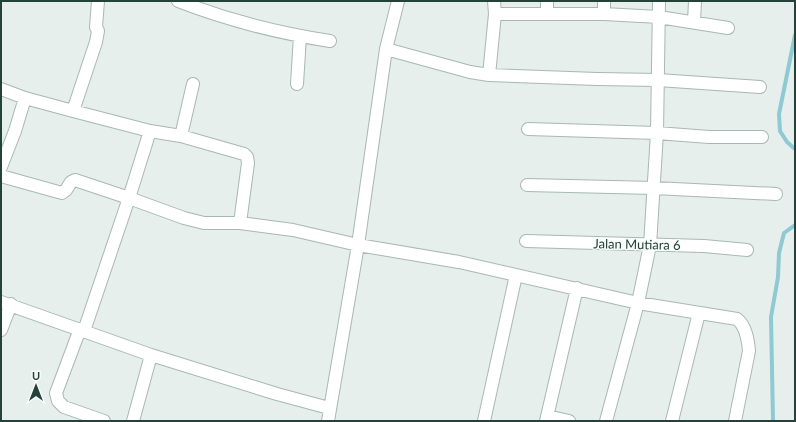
<svg xmlns="http://www.w3.org/2000/svg" width="796" height="422" font-family="Lato,sans-serif">
	<rect width="100%" height="100%" fill="#e6efeb"/>
	<g fill="none" stroke-linecap="round" stroke-linejoin="round">
		<path stroke="#8ec9d4" stroke-width="4" d="M795,35L779,114L780,131L787,142L795,149
			M773,421L771,317L778,277L779,253L784,233L795,225"/>
		<g stroke="#a8b8b2" stroke-width="14">
			<path id="street" d="M178,1C227,20 278,33 330,41
				M495,14H604L659,17L728,28
				M547,14V1
				M604,14V1
				M694,22L695,1
				M386,49L470,72L489,75L597,79L658,80L760,87
				M489,75L495,14L494,1
				M297,84L300,36
				M1,89L25,98L73,111L150,131L181,136L244,154L247,157L248,163L240,223L293,230L358,245L459,262L638,303L737,319C746,326 748,340 749,351L735,421
				M73,111L96,42L98,31L96,27L98,1
				M528,129L657,133L709,137H762
				M181,136L193,84
				M1,167L15,131L25,98
				M1,176L62,193L66,190L71,182L75,180L129,198L184,218L204,223H240
				M527,185L654,188L776,194
				M526,241L704,246L747,250
				M1,302L151,355L277,394L329,408
				M80,329L56,393L58,401L64,407L104,421
				M1,330L11,304
				M84,331L129,198L150,131
				M547,416L569,421
				M133,421L151,355
				M328,421L358,245L386,49L398,1
				M484,421L516,275
				M546,421L577,288
				M606,421L638,303L650,245L657,133L659,1
				M672,421L699,313"/>
		</g>
		<use href="#street" stroke="#fff" stroke-width="12"/>
	</g>
	<g text-anchor="middle" dominant-baseline="central" stroke-width="3" stroke-linejoin="round" paint-order="stroke">
		<g font-size="13" fill="#24423a" stroke="#f7fbf9">
			<text transform="translate(637 244) rotate(1)">Jalan Mutiara 6</text>
		</g>
	</g>
	<rect width="796" height="422" fill="none" stroke="#24423a" stroke-width="4"/>
	<g transform="translate(36 386)" stroke="#f7fbf9" stroke-width="3" paint-order="stroke">
	<path d="M0-3L7 15L0 10L-7 15Z" fill="#24423a"/>
	<text y="-6" font-size="11" font-weight="bold" text-anchor="middle" fill="#24423a">U</text>
	</g>
</svg>
